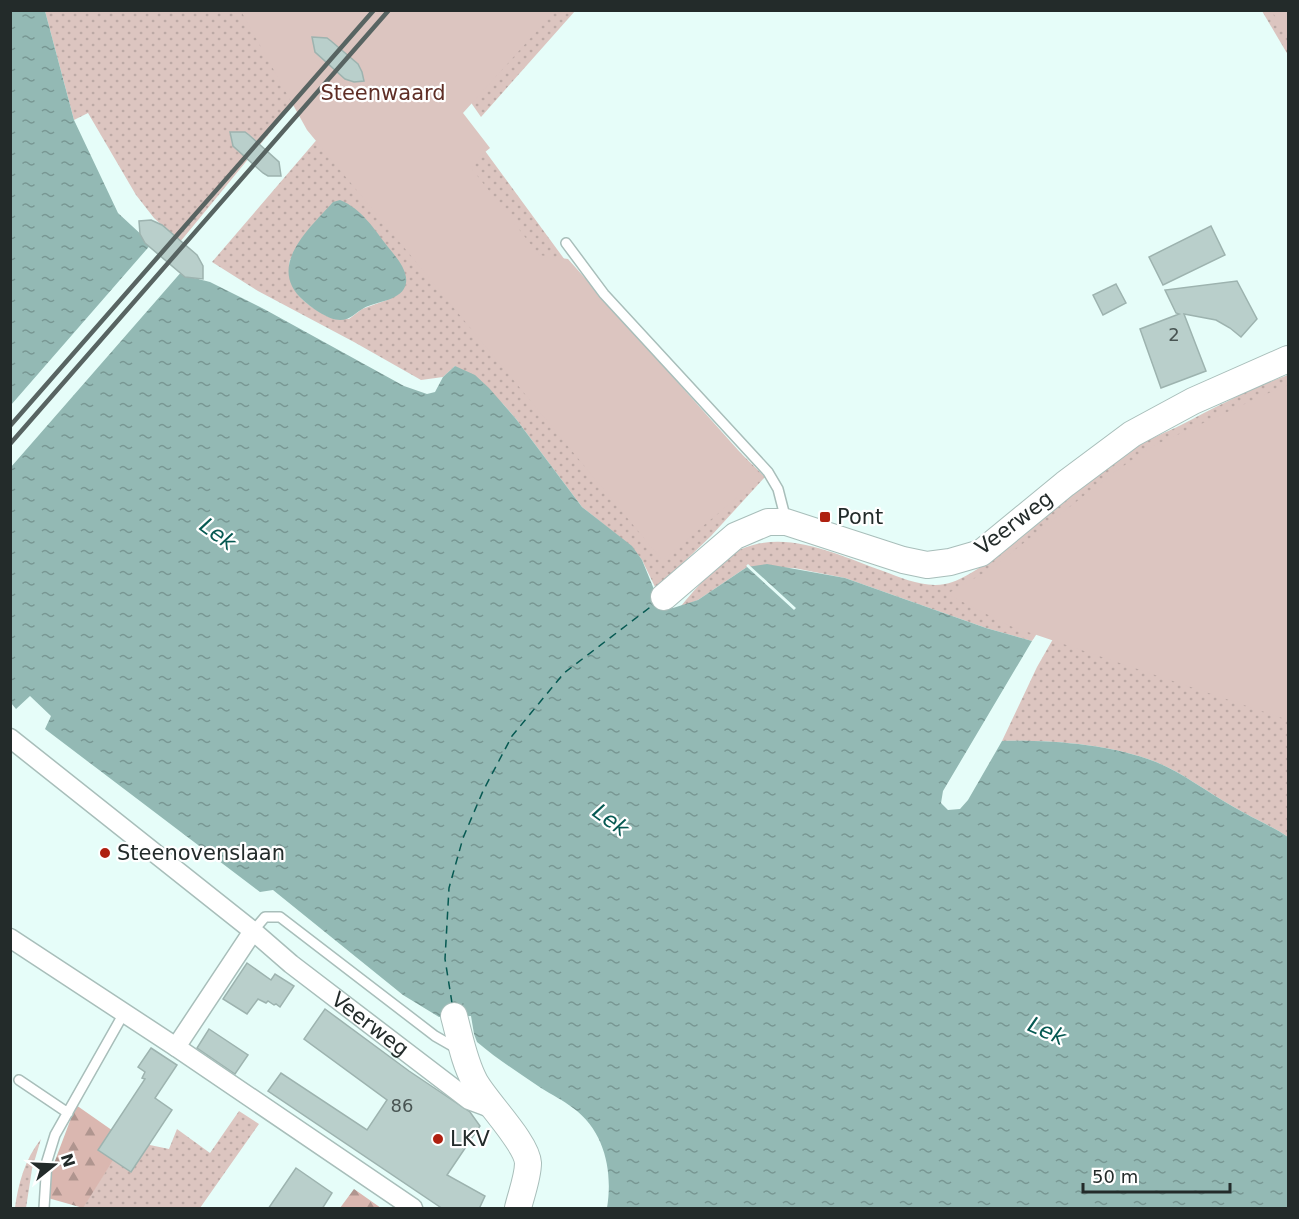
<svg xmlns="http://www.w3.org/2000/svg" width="1299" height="1219" font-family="'DejaVu Sans',sans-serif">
	<defs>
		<pattern id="grass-dots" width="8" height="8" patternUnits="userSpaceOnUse" patternTransform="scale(1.5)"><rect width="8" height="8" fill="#dcc5c0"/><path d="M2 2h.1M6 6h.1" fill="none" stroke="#bca9a5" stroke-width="1.8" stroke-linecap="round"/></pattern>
		<pattern id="forest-firs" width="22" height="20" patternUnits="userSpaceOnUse" patternTransform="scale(1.5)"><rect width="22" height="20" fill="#dab7b0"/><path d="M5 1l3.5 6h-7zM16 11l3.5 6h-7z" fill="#b0958f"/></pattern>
		<pattern id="water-ripples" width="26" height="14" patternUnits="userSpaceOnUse" patternTransform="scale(1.5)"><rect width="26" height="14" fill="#93b9b4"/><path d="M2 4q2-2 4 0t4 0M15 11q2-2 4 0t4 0" fill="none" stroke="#789793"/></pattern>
	</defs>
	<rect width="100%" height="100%" fill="#e6fdf9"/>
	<path fill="url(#grass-dots)" fill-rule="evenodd" d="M45,11H370L180,242L154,218L136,195L88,113L74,120Z
		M423,11H575L481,117L449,71Z
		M1262,11H1288V55Z
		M403,39L573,271L691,404L765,477L711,536L656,589L642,560L632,547L582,507L516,419L503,404L455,366L443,377L421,380L354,342L258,291L212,262ZM290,259L387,300L362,309L349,319C343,318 336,318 330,317C325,316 321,312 317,310C297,298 286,283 290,259Z
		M1288,375V837C1270,825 1250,817 1232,806C1207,792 1183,773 1156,762C1109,744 1052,740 1002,741L1037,667L1057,632L1042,626L1032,641L986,628L845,578L794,568L747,567L698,600L680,607C695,590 719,560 739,550C786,528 838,555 883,571C902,578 924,588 945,584C978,578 1038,520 1066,497C1087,480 1110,465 1132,450C1147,439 1165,433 1181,425C1216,407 1251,388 1288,375Z
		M239,1111L259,1124L200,1208H82L126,1140L169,1149L177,1129L210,1153Z
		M41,1139L32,1169L26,1208H15C18,1184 25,1159 41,1139Z"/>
	<path fill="url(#forest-firs)" d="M76,1105L126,1140L83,1208L48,1198L53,1166Z
		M354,1189L381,1208H340Z"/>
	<path fill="#dcc5c0" d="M241,11H555L463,113L490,148L473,162L472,169L539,255L568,259L762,477L662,560L307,130Z
		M1272,11H1288V39Z
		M1288,385V720L1010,626L947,594L989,570L1113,473L1153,446L1275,390Z"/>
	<path fill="url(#water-ripples)" d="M10,11H45L74,120L118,213L186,276L210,282L264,309L404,386L427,394L435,392L443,377L455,366L475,375L489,388L516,419L582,507L632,546L642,560L662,609L673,608L698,600L747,567L767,564L845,578L986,628L1032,641L943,791L941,803L948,810L960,809L968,800L1002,741C1052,740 1109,744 1156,762C1183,773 1207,792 1232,806C1250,817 1270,825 1288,837V1208H607C613,1172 605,1131 573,1108C563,1100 552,1095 541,1088C519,1073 497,1059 477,1042L474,1034L471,1016L439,1017L403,995L273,890L260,892L45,729L51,716L30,696L16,709L11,703Z
		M340,200C362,209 374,229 388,247C396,257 408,270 406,283C403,301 376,301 364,308C356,312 351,320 340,320C329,320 313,309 304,301C265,267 309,229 333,202Z"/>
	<path fill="#e6fdf9" d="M153,242L183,270L11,467V405Z
		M748,564L796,608L794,610L746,566Z"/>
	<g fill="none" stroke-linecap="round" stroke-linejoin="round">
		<path stroke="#065952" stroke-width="1.5" stroke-dasharray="8 6" stroke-linecap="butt" d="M452,1003L445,959L449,888L463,838L483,791L512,736L564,673L653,605"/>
	</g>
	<path fill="#b9cfcb" stroke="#9db3af" stroke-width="1.5" d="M312,37L327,38L331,41L358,64L362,72L364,81L354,82L345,79L315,52Z
		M230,132H245L249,135L279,162L281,176H268L263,173L233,146Z
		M151,220L162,225L197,255L203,266V279L185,277L145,243L140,234L139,221Z
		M1211,226L1225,255L1163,285L1149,257Z
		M1237,281L1257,319L1241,337L1230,328L1216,320L1184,314L1206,371L1161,388L1140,329L1179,314L1176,313L1165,290Z
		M1116,284L1126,303L1103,315L1093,295Z
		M247,963L271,980L275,974L294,986L280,1007L276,1004L274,1005L268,1001L266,1003L258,999L247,1014L223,999Z
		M325,1009L409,1071L470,1112L480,1126L447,1175L485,1196L479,1209H443L268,1091L281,1073L367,1130L387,1100L304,1039Z
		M209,1029L248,1055L235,1074L197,1048Z
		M151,1048L177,1065L155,1098L172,1110L131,1172L98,1150L145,1079L142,1078L145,1072L138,1067Z
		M296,1168L332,1193L322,1209H268Z"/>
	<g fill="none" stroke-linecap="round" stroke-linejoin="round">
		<g stroke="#a8beba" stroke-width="12">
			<path id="lane" d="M566,243L604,294L768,472L778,489L786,520
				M253,931L265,917H280L435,1036L456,1048
				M19,1080L68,1113
				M44,1208L47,1161L55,1135L124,1013"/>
		</g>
		<g stroke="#a8beba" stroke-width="21">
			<g id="street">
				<path id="s1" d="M10,738L253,931L291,964L469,1100L493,1109"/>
				<path d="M10,938L176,1047L413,1208"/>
				<path d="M176,1047L253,931"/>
			</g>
		</g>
		<g stroke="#a8beba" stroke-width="28">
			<path id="secondary" d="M664,597L735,536L768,522H786L903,560L927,565L950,562L981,553L1065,484L1132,434L1193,401L1288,359
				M454,1016C460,1038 464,1062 475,1082C487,1103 527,1143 528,1163C528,1177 521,1195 518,1208"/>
		</g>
		<use href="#lane" stroke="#fff" stroke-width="9"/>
		<use href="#street" stroke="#fff" stroke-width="18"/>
		<use href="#secondary" stroke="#fff" stroke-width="26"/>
		<path stroke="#586462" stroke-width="4.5" d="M10,426L374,10
			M10,444L389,10"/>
	</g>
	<g fill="#af2010" stroke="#fff" stroke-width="2">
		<rect x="819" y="511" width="12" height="12" rx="3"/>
		<circle cx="105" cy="853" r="6"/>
		<circle cx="438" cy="1139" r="6"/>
	</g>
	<g text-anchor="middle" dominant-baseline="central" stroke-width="4.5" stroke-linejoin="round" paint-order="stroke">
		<g font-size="18" fill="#485452">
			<text x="1174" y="334">2</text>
			<text x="402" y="1105">86</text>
		</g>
		<g font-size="21" fill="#5f2e26" stroke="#fff">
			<text x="383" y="93">Steenwaard</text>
		</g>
		<g font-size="21" fill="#232b2a" stroke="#fff" text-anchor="start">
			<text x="837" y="517">Pont</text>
			<text x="117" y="853">Steenovenslaan</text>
			<text x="450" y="1139">LKV</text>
		</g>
		<g font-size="21" fill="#232b2a" stroke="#fff">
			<text transform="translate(1014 523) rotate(-37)">Veerweg</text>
			<text stroke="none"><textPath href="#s1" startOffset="460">Veerweg</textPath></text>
		</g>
		<g font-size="22" font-style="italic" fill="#065952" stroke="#fff">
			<text transform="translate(218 534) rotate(36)">Lek</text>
			<text transform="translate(611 820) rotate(36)">Lek</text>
			<text transform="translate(1047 1031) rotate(24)">Lek</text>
		</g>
	</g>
	<rect width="1299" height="1219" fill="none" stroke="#232b2a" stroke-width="24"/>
	<g transform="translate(54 1165) rotate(72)" stroke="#ffffff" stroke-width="4.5" paint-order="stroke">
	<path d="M0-4.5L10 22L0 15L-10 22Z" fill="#232b2a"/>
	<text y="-9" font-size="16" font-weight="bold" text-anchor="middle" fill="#232b2a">N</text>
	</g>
	<path d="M1083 1183v9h147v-9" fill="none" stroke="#232b2a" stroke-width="3"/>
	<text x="1092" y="1183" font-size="18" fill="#232b2a" stroke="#ffffff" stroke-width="4.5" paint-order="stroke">50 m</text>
</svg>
